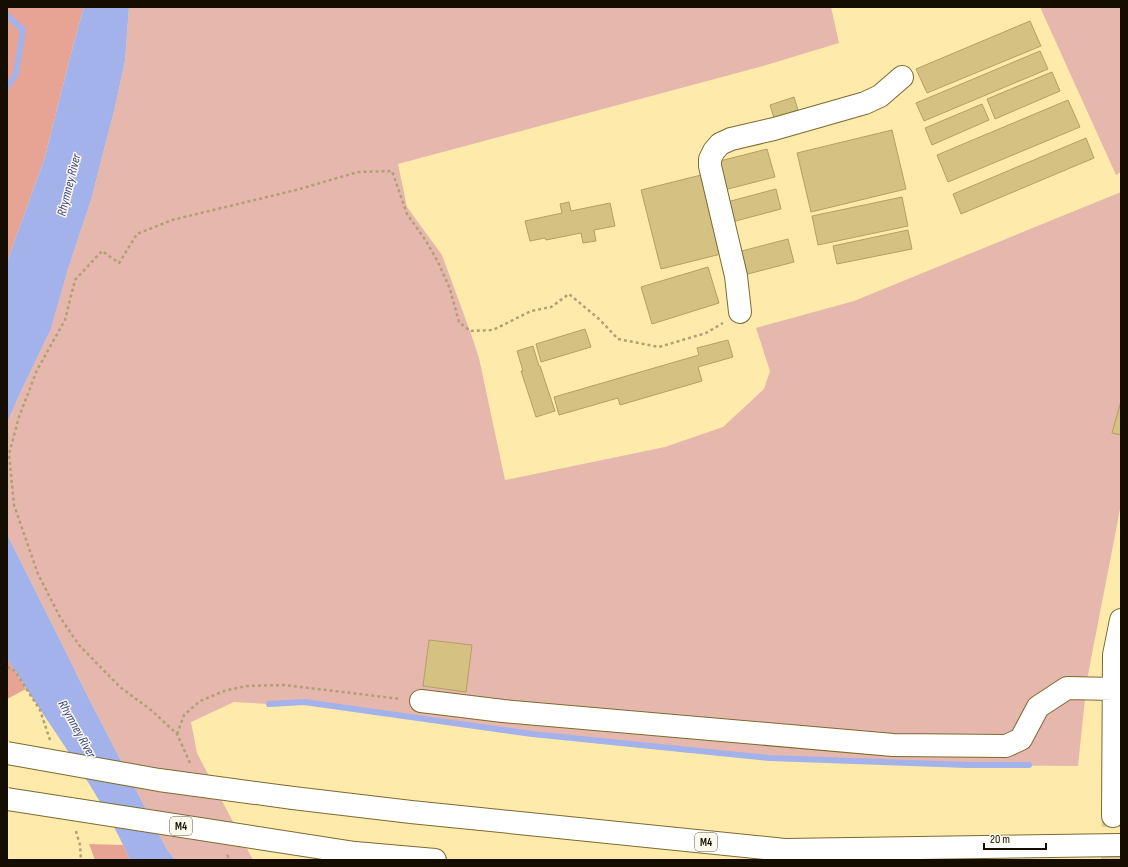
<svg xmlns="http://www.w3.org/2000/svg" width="1128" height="867" font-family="'Sofia Sans Condensed',sans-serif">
	<rect width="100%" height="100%" fill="#feebac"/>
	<path fill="#e6b7ac" d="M129,7H831L839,43L763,66L398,164L407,207L442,255L470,331L479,358L505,480L665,447L723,427L764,389L770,371L756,328L854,301L1121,192V504L1087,680L1078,766L967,765L769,758L532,734L304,702L269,704L234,702L191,722L197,753L253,860H175L166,848L86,693L63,646L7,534V423L22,389L51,329L68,269L91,200L115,107L125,61Z
		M1040,7H1121V172L1116,175Z"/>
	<path fill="#e7a394" d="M7,7H84L73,46L45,157L7,262Z
		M7,658L26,689L7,699Z
		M89,844L123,845L130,860H95Z"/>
	<path fill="#a3b2eb" d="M84,7H129L125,61L115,107L91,200L68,269L51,329L22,389L7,423V262L45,157L73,46Z
		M7,534L63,646L86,693L166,848L175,860H130C99,789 50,728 10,663L7,658Z"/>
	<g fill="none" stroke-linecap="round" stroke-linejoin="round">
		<path stroke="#a3b2eb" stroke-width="6" d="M7,15L23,30L16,74L7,87
			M269,704L304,702L532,734L769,758L967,765H1029"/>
	</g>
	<path fill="#d5c283" stroke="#b2a064" d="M1030,21L1041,46L927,93L916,69Z
		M1040,51L1048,69L924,121L916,103Z
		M1052,72L1060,91L995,119L987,99Z
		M794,97L798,110L774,118L770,105Z
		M1068,100L1080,127L948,182L937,155Z
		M982,104L989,120L932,145L925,128Z
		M892,130L906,189L811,212L797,153Z
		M1086,138L1094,158L961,214L953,194Z
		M767,149L775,177L724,190L716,162Z
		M701,175L721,254L661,269L641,190Z
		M776,189L781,209L732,222L727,202Z
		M902,197L908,226L818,245L812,216Z
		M569,202L571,211L610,203L615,226L594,230L596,241L583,243L581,233L546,240L545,238L530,241L525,221L562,213L560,204Z
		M908,230L912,249L837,264L833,246Z
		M788,239L794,262L744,275L738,252Z
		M708,267L719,303L652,324L641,287Z
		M585,329L591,347L541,362L536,344Z
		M728,340L733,357L698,367L702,381L620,405L618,398L559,415L554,397L699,355L697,348Z
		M533,346L539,366H540L555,411L536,417L521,371H523L517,351Z
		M1121,401V435L1112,433Z
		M429,640L472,645L466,692L423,686Z"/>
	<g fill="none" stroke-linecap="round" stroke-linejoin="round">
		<path stroke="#dbca92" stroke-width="22" stroke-dasharray="22 11" stroke-linecap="butt" d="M1112,860L1113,816"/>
		<g stroke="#7c6a2f" stroke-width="24">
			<path id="minor" d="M740,312L736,276L710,166V159L714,151L720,144L731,139L774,129L865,103L880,96L902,77
				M421,701L503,711L893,745L1006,746L1021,739L1038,707L1067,688L1114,689
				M1113,816L1114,655L1121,620"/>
		</g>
		<g stroke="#7c6a2f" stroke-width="24">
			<path id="highway" d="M293,798L411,812L785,850L1121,845
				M355,853L435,860"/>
		</g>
		<path stroke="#b0a173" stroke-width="2.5" stroke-dasharray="3 3" stroke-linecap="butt" d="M7,667L15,671L40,710L50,740
			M177,734L184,715L200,701L224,691L246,686L284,685L401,699
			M190,763L177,734L151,710L120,687L79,645L60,617L38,574L14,505L9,454L19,417L37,370L65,320L75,280L102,251L119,263L137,234L172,220L296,190L358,172L392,171L407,214L426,241L438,262L450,289L459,322L470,331L493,330L531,311L551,307L569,294L599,319L618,339L659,347L706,333L723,323
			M76,831L80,845L81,860
			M227,855L230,860"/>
		<use href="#minor" stroke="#fff" stroke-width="22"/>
		<use href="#highway" stroke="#fff" stroke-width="22"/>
		<g stroke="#7c6a2f" stroke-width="24" stroke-linecap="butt">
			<path id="highway-bridge" d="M7,753L159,780L293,798
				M7,799L355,853"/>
		</g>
		<use href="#highway-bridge" stroke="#fff" stroke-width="22"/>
	</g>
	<g text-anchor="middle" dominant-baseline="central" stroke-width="3" stroke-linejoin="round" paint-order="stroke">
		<g fill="#fcf8ec" stroke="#5a5447" stroke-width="1">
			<rect x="170" y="817" width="22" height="18" rx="3"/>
			<rect x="695" y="833" width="22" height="18" rx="3"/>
		</g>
		<g font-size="11" font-weight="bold" fill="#150e00">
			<text x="181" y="826">M4</text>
			<text x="706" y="842">M4</text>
		</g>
		<g font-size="13" font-style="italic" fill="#384489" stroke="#fcf8ec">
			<text transform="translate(69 185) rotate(-76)">Rhymney River</text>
			<text transform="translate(77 729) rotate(61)">Rhymney River</text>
		</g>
	</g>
	<rect width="1128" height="867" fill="none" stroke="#150e00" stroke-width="16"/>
	<path d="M984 843v6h62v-6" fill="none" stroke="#150e00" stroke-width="2"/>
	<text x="990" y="843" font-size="12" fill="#150e00" stroke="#fcf8ec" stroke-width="3" paint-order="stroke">20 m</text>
</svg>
